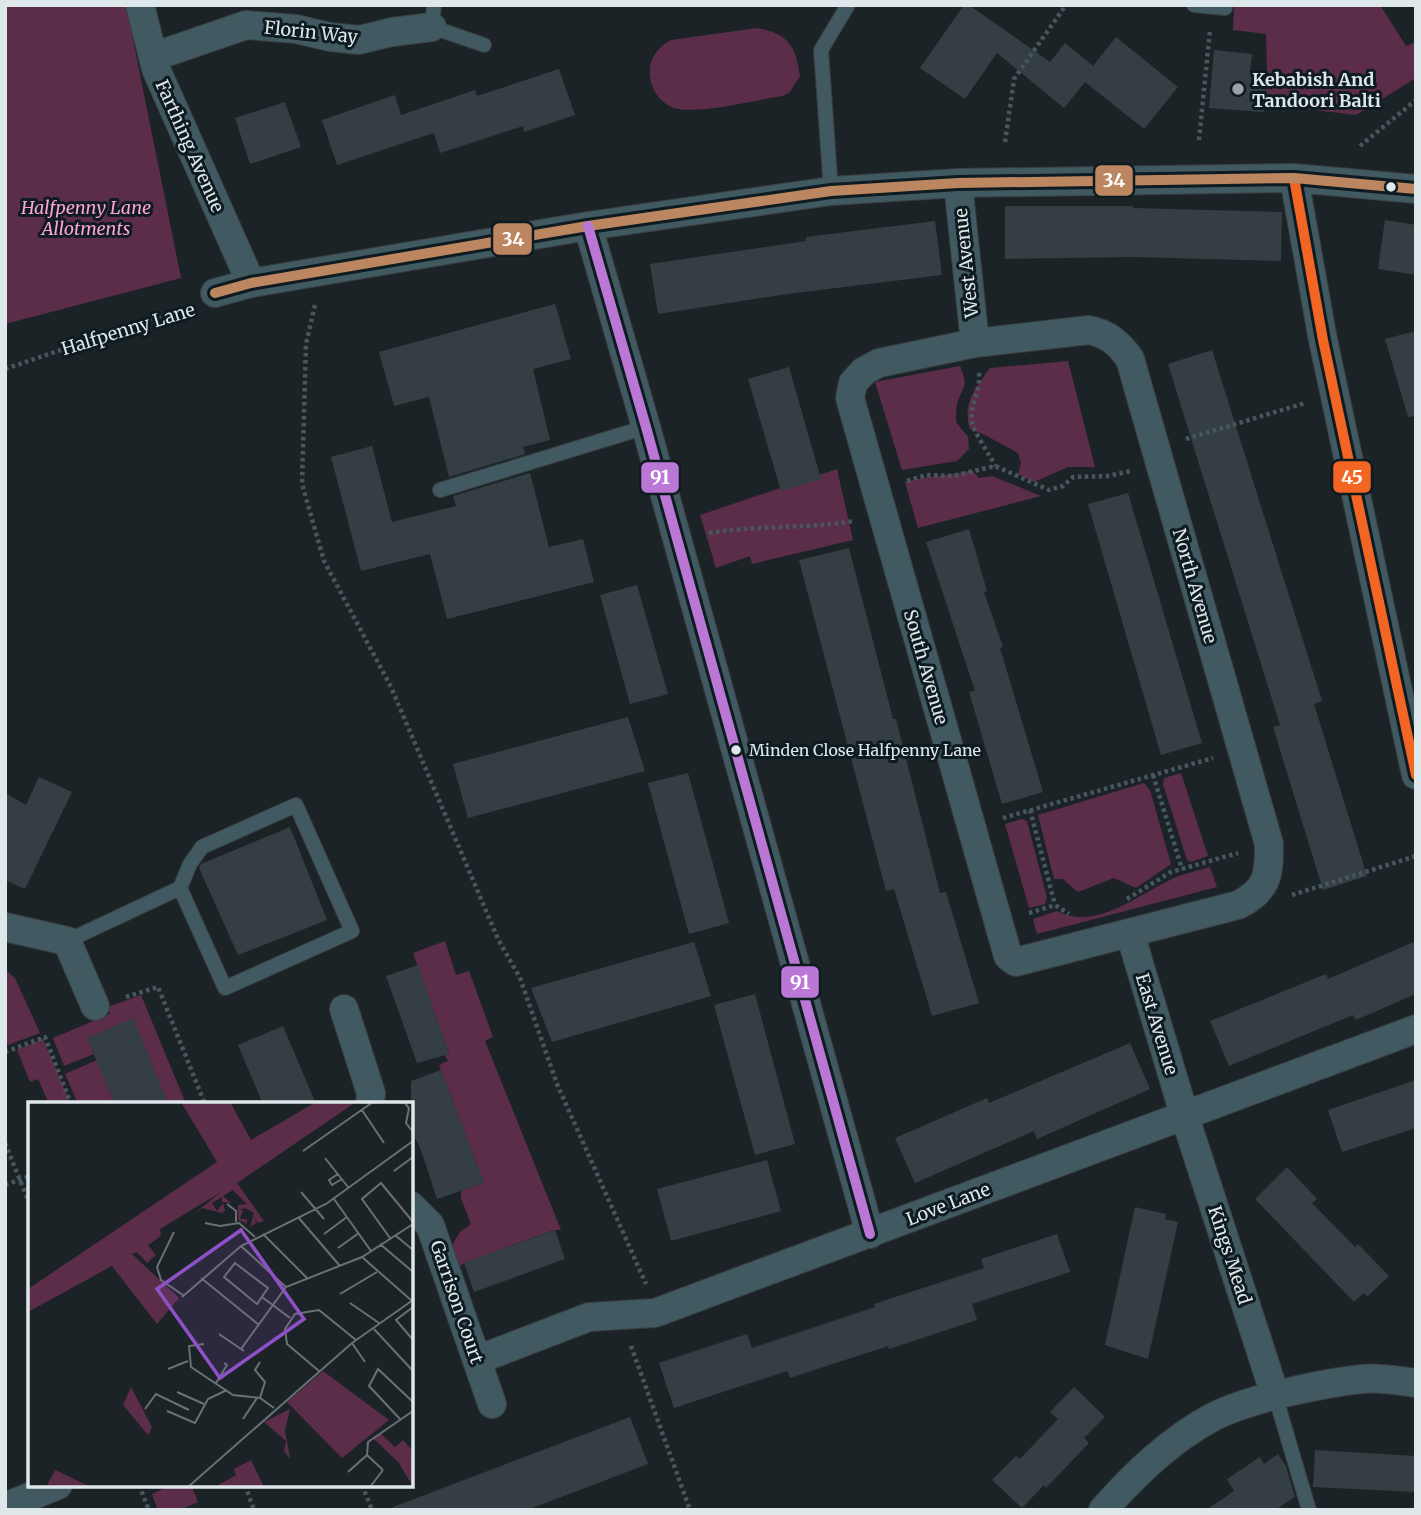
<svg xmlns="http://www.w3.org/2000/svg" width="1421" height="1515" font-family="Merriweather,serif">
	<rect width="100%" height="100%" fill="#1c2326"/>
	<path fill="#5c2d49" d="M5,5H126L181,278L5,324Z
		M1234,5H1380L1406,46L1416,42V78L1356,115L1265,104L1267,74L1266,34L1233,30Z
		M757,28C788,33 796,46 800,76L789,93L782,96C756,100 697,115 674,108C659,103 648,85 650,69C650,57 661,45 671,40Z
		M1068,361L1095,467H1068L1034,482L1018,474L1021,463L1018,453L985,435L970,429C962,403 975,389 990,368Z
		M960,366C969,387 963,385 957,404C956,409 956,416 956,422L968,437L969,449L957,461L902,470L875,382Z
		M837,469L853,540L752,564L750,556L716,568L700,515Z
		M972,470L979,478L992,476L1041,496L918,528L905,482C928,475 949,477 972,470Z
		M1181,773L1208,856L1191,862L1187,860L1163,784L1164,778Z
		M1144,783L1150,790L1171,864L1136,888L1114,878L1078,892L1063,879H1054L1038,815Z
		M1022,819L1027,821L1047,898L1045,904L1029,908L1005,824Z
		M1210,867L1217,887L1037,934L1033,919L1057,911C1094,931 1135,897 1168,881C1181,874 1197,871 1210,867Z
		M445,941L456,975L469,971L493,1037L485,1041L561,1230H554L464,1263L459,1267L452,1245L460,1232L471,1224L461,1198V1191L484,1183L439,1065L448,1061L445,1055L449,1053L413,953Z
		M5,969L15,978L40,1033L5,1046Z
		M141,995L186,1104H168L133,1019L87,1038L94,1054L64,1066L53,1038L110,1014L108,1007Z
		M43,1039L71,1104H49L38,1079L30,1082L17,1050Z
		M97,1060L115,1104H78L65,1074Z
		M172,1485H191L198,1502L180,1510H158L152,1494Z"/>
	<path fill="#353f43" d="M964,5H969L1050,62L1065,43L1093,66L1116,37L1178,87L1144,129L1085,82L1064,108L997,53L965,99L920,68Z
		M1214,50L1252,54L1250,72L1267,74L1264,112L1209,108Z
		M559,69L575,115L524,132L523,126L440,153L434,133L337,165L322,120L395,95L401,115L475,90L477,96Z
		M285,102L301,147L250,164L235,118Z
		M1005,206H1133V208L1282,212L1281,261L1133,257L1005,259Z
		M1385,220L1416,225V275L1378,269Z
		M935,221L942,275L787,294L658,314L650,264L806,241V237Z
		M555,304L571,359L533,369L550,440L523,447L525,454L449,477L429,397L394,406L379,352Z
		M1416,331V416L1408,417L1385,339Z
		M1212,350L1322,701L1314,704L1367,876L1323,890L1273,727L1280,725L1168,364Z
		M789,367L821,479L781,491L748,379Z
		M372,446L392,522L456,506L453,496L530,473L549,547L583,539L594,582L447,619L430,554L361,571L331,457Z
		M1128,493L1202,743L1161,755L1088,504Z
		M969,529L987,591L984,592L1003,647L1000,648L1043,792L1002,804L969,692L975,691L926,542Z
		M849,548L893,719H896L940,893L946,892L979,1003L932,1016L894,889L886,891L799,560Z
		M637,585L668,694L630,704L600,595Z
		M628,717L645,771L468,818L453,764Z
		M688,773L729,923L689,934L648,783Z
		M39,777L72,792L25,889L5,880V793L26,805Z
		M290,827L327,920L238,955L199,868L201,864Z
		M1416,941V994L1356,1020L1353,1015L1229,1066L1210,1021L1326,974L1328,979Z
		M694,942L711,996L552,1042L531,988Z
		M418,965L449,1054L417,1063L386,976Z
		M755,994L795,1144L755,1155L714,1005Z
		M133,1018L168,1104H115L87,1038Z
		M283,1026L316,1104H263L238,1045Z
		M1130,1043L1150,1089L1037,1139L1034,1131L915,1183L895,1138L987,1098L989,1103Z
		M441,1070L484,1183L437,1199L421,1150L411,1130V1081Z
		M1416,1080V1128L1342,1152L1328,1110Z
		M767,1160L781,1211L671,1241L657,1189Z
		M1287,1167L1317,1199L1312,1203L1355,1247L1358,1244L1389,1276L1367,1297L1364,1293L1354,1302L1255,1199Z
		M1135,1207L1166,1214L1165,1219L1178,1222L1148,1359L1105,1345Z
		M555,1230L565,1259L474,1292L464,1263Z
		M1057,1234L1070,1272L972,1304L977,1320L889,1349L888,1346L790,1378L787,1371L674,1408L659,1363L747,1334L752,1348L875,1307L874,1304L984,1268L981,1259Z
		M1074,1387L1105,1417L1084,1438L1089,1443L1046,1488L1044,1485L1022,1508L992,1480L1016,1456L1020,1459L1058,1419L1050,1412Z
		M630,1417L648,1464L527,1510H394L393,1507Z
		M1315,1450L1416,1456V1492L1313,1487Z
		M1278,1454L1286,1466L1295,1497L1275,1510H1206L1234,1491L1227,1479L1260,1457L1264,1464Z"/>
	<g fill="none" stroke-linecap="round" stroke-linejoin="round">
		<g stroke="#383e41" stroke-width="16">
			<path id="lane" d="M434,5L432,27L484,45
				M1194,5L1225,8
				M831,191L821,50L848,5
				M440,490L646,427
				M67,941L180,888L190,864L202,847L296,805L352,931L225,988L180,888
				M1275,1395L1309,1510"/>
		</g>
		<g stroke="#383e41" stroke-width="30">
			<path id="street" d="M140,5L156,69L251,283
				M153,57L246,25L296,29L330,37L359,40L392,32L432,27
				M1294,178L1323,340L1416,775
				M958,183L975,343
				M588,226L646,427L870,1234
				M215,293L251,283L588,226L831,191L958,183L1294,178L1416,189
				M1089,330C1108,334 1119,343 1130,359L1269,844C1269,875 1268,890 1238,905L1016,962L1008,956L850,398L853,383L864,371L879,363L975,343Z
				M5,927L67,941L95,1006
				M1130,933L1184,1114L1275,1395
				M344,1009L371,1093L370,1104
				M411,1206L430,1225L492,1404
				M477,1360L589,1317L655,1313L1416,1029
				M5,1507L58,1485
				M1103,1510C1135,1474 1170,1440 1213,1417C1247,1399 1323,1383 1362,1379C1379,1377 1399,1381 1416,1383"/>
		</g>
		<path stroke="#47585d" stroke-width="4.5" stroke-dasharray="3.5 3.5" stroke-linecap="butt" d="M1199,140L1210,30
			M1005,142L1014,79L1066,5
			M1360,146L1416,100
			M315,305L306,344L302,484L324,561L391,687L498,939L520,978L557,1084L646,1284
			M5,369L178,310L187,309
			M979,373C981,391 969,406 972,422C972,429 991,457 995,466
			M1186,439L1305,403
			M907,481L926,475L953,476L995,466L1049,490L1063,486L1073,477L1108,476L1131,471
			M709,533C757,525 806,529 854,521
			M1153,775L1182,869
			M1030,810L1055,905
			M1003,818L1213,758
			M1292,895L1416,856
			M1127,899L1171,872L1238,853
			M1029,913L1055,905L1069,914
			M126,997L158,987L205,1104
			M5,1052L45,1037L71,1104
			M5,1143L30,1205
			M5,1185L30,1176
			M631,1346L690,1510
			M139,1485L149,1510
			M245,1485L254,1510
			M362,1485L372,1510"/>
		<use href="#lane" stroke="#415960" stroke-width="14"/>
		<use href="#street" stroke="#415960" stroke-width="28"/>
		<g stroke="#0e1b21" stroke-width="16">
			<path id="bus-1" d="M1294,178L1323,340L1416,775"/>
		</g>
		<g stroke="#0e1b21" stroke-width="16">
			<path id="bus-2" d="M215,293L251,283L588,226L831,191L958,183L1294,178L1416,189"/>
		</g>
		<g stroke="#0e1b21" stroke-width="16">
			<path id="bus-3" d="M588,226L646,427L870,1234"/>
		</g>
		<use href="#bus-1" stroke="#f26522" stroke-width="10"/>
		<use href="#bus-2" stroke="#bb8660" stroke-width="10"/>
		<use href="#bus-3" stroke="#ba77d6" stroke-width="10"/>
	</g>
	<circle fill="#9aa2a5" stroke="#0e1b21" stroke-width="2.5" cx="1238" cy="89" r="7"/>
	<g fill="#dee7ea" stroke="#0e1b21" stroke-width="2.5">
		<circle cx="1391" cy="187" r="6"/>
		<circle cx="736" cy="750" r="6"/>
	</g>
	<g text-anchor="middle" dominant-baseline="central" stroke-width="6" stroke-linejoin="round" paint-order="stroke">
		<g font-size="16" fill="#dee7ea" stroke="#0e1b21" text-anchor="start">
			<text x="749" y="750">Minden Close Halfpenny Lane</text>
		</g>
		<g font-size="18" fill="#dee7ea" stroke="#0e1b21">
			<text transform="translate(311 32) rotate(6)">Florin Way</text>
			<text transform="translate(190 146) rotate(66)">Farthing Avenue</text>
			<text transform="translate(966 263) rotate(-96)">West Avenue</text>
			<text transform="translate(128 329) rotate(-17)">Halfpenny Lane</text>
			<text transform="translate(1195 586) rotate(74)">North Avenue</text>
			<text transform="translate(926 667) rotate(74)">South Avenue</text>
			<text transform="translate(1157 1024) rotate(73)">East Avenue</text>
			<text transform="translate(948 1204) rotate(-21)">Love Lane</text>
			<text transform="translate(1230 1255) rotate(72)">Kings Mead</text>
			<text transform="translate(457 1302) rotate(71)">Garrison Court</text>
		</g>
		<g font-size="18" font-weight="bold" fill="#dee7ea" stroke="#0e1b21" text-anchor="start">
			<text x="1252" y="79">Kebabish And<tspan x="1252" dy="21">Tandoori Balti</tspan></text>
		</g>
		<g font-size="18" font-style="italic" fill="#ffa2d4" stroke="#0e1b21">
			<text x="86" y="207">Halfpenny Lane<tspan x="86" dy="21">Allotments</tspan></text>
		</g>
	</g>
	<g transform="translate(28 1102)">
		<rect width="385" height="385" fill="#1c2326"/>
		<path d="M153,0H202L223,38L288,0H328L209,81L236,119L230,121L226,115L228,121L222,125L226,111L217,106L211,108H215L212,117H219V122L210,118V103L219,102L205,88L195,94L203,101L194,100V95L184,101L189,109L195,101L197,109L194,111L174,106L163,114L193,90L132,127L133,134L120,143L128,153L119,161L109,150L104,152L151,196L129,222L84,164L0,210V187L189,60ZM295,269L361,318L314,356L259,300ZM103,285L124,325L120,333L95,303ZM262,307L257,328L262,357L256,349L258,339L236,320ZM352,331L367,345L375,338L385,349V385L371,361L345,336ZM223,358L236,385H187L208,373L206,367ZM27,368L63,385H18Z" fill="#5c2d49"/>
		<path fill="none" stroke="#6a7174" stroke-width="2" d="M376,0L381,6L378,21L385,30M334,8L356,41M275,49L345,0M297,56L320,85M366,69L385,55M310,72L301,78L304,83L314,77M273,90L296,117M306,97L343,149M199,102L208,109V120M270,115L312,164M177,121L192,124L211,121L227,135M146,130L129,165L133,178L155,193M235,132L279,176M296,132L319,115M367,133L385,148M362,136L334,97L353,81L385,120M352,142L385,170M213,144L258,185M310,146L331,131M334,155L384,199M207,161L240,186L229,202L196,175ZM173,176L231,223M312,192L349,170M154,195L213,144L298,102L385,39M234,195L262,216M322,201L351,221M385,205L368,218L385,238M346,227L385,269M191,232L216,249M324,241L337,260M176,242L161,244L163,265L205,293L232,296L246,306M213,247L258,185L334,155L385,122M140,267L160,259M291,269L259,242L257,227L267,212L291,208L328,238M188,281L199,263L196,261M149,290L176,302M232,296L237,280L227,268L232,260M117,307L128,292L161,308M139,309L167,321L180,297L199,288M215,317L229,296M372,317L341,284L350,267L385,300M355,368L339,353L340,340L385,309M320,370L339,353M160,385L324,241L385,198M342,385L355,368"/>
		<path fill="#8f51c8" fill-opacity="0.15" stroke="#8f51c8" stroke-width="3.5" d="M213,128L276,217L192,276L129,187Z"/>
		<rect width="385" height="385" fill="none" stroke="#dee7ea" stroke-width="3.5"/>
	</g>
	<g stroke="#0e1b21" stroke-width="2.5">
		<rect x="1094" y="164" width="40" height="33" rx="7" fill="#bb8660"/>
		<rect x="492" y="222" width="41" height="34" rx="7" fill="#bb8660"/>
		<rect x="1332" y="460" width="40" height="34" rx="7" fill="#f26522"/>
		<rect x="640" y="461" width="40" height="33" rx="7" fill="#ba77d6"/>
		<rect x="780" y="965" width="40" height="34" rx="7" fill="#ba77d6"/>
	</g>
	<g font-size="19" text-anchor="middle" font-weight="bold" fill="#fff">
		<text x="1114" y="187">34</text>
		<text x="513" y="246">34</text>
		<text x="1352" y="484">45</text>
		<text x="660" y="484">91</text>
		<text x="800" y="989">91</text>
	</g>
	<rect width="1421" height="1515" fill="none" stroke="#dee7ea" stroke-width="14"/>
</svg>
